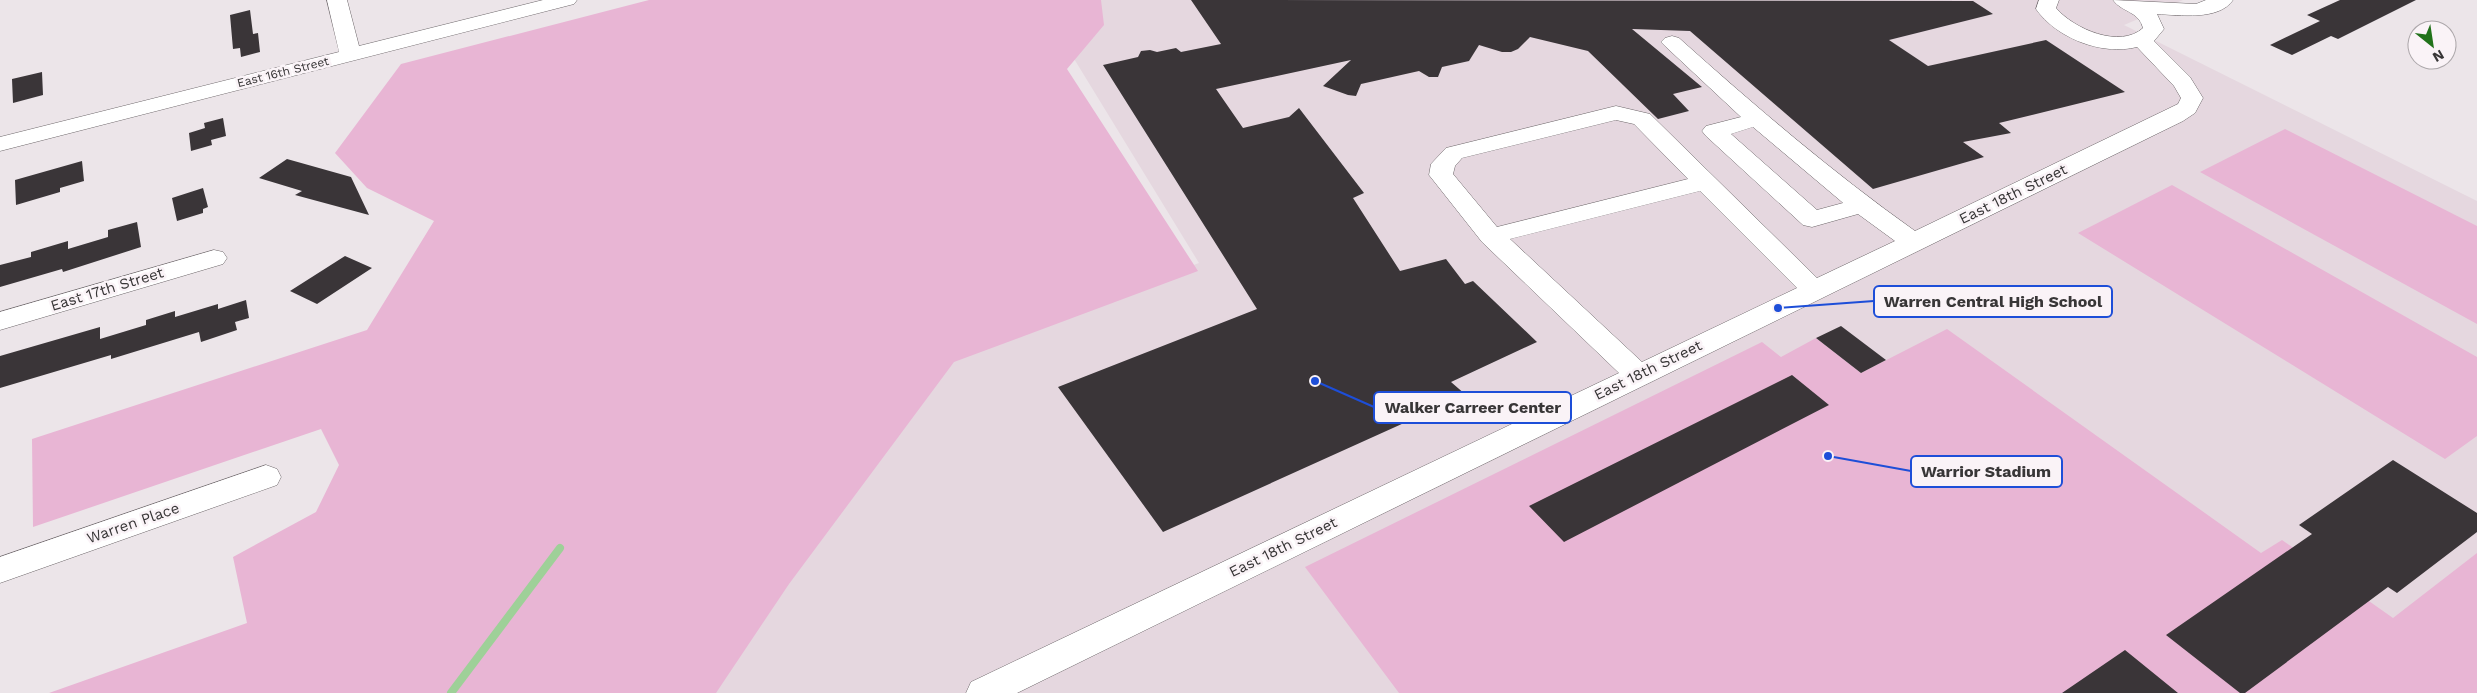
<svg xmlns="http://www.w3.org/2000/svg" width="2477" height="693" font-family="'Work Sans',sans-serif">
	<rect width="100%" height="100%" fill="#ece5e9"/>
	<path fill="#e5d7df" d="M1092,0H2183L2124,25L2477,201V555L2305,693H704L960,353L1199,263L1046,13Z"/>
	<path fill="#e8b5d4" d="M649,0H1101L1104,25L1067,69L1198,271L954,362L789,584L716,693H49L247,623L233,557L316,512L339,465L321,429L33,527L32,439L367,330L434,221L367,188L335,153L401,64Z
		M2285,129L2477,226V324L2200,172Z
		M2172,185L2477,357V436L2445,459L2078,233Z
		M1947,329L2261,553L2282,540L2393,618L2477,553V693H1399L1305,567L1762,342L1781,357L1816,338L1861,373Z"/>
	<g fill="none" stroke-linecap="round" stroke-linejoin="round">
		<path stroke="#9ed098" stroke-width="8" d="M451,693L560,548"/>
	</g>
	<path fill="#3a3538" d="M1191,0L1973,1L1993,14L1889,40L1928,66L2046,40L2125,92L1999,123L2011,133L1963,142L1984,157L1873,189L1690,31L1632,29L1702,87L1673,94L1689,111L1658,119L1588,51L1530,37L1518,49L1511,52H1502L1479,45L1469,61L1442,67L1438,77H1429L1419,71L1361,84L1356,96L1348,95L1323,86L1351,60L1216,89L1243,128L1289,117L1299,108L1364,193L1353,198L1400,271L1446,259L1465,284L1473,281L1537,342L1451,382L1466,395L1163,532L1058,387L1257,309L1103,65L1138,57L1141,51L1150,50L1157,52L1176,48L1181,52L1221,44Z
		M2340,0H2416L2338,39L2331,36L2292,55L2270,45L2320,21L2307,15Z
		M250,10L253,34L258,33L260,52L241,57L240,48L233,49L230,15Z
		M42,72L43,95L13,103L12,79Z
		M223,118L226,136L211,140L212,145L191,151L189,133L205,128L204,123Z
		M287,159L351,177L369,215L295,195L302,191L259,178Z
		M82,161L84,181L60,188V192L16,205L15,180Z
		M203,188L208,207L203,209V213L177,221L172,198Z
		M137,222L141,247L63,272L62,269L0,287V265L31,257V252L68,241V249L108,237V230Z
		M345,256L372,268L317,304L290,291Z
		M246,300L249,318L235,322L237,330L201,342L199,332L111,359V355L0,388V356L100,327V339L146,325V320L175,311V317L218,304V309Z
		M1841,326L1886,360L1861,373L1816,338Z
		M1792,375L1829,405L1564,542L1529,506Z
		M2393,460L2477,513V532L2397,593L2388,587L2245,693H2240L2166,635L2312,534L2299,525Z
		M2125,650L2178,693H2062Z"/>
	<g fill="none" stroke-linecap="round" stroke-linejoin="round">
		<g stroke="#6c6669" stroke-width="1">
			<path id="minor" d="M327,0H347L359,46L543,0H577L574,4L0,151V137L339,52Z
				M2039,0H2059L2056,8C2074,29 2120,49 2143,28C2139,11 2121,12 2113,0L2196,4L2206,0H2233C2219,21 2179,15 2157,14L2164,29L2154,41L2190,77L2203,98L2195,113L2183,121L1017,693H966L971,682L1619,373L1482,242L1433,180L1429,175L1431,164L1446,148L1616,106L1650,114L1817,278L1895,241L1858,214L1812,227L1803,225L1706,136L1702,131L1706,126L1741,117L1665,46L1661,42L1665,38L1672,36L1679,38C1755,106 1832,172 1915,231L2178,104L2181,98L2174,86L2137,47C2102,56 2056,38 2036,9ZM1616,120L1634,124L1688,179L1497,227L1453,174L1455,166L1462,158ZM1753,127L1842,202L1843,203L1817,210L1731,134ZM1700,191L1797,288L1642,362L1510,239Z
				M214,250L223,252L227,258L223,264L0,330V312Z
				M266,465L277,469L281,477L277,485L0,583V557Z"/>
		</g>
		<use href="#minor" fill="#fff" fill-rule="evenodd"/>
	</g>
	<g text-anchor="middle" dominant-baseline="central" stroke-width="5" stroke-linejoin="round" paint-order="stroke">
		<g font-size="12" fill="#383637" stroke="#faf3f7">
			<text transform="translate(283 72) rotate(-14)">East 16th Street</text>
		</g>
		<g font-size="15" fill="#383637" stroke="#faf3f7">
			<text transform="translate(2013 194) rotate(-26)">East 18th Street</text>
			<text transform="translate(107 289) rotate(-17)">East 17th Street</text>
			<text transform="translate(1648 370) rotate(-26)">East 18th Street</text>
			<text transform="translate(133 523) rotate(-19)">Warren Place</text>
			<text transform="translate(1283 547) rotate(-26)">East 18th Street</text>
		</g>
	</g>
	<path fill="none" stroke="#1d4ed8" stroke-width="2" d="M1778 308L1874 301M1315 381L1374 407M1828 456L1911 471"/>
	<g fill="#1d4ed8" stroke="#faf3f7" stroke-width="2">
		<circle cx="1778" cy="308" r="5"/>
		<circle cx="1315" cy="381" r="5"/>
		<circle cx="1828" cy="456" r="5"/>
	</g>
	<g fill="#faf3f7" stroke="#1d4ed8" stroke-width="2">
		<rect x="1874" y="286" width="238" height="31" rx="5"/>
		<rect x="1374" y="392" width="197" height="31" rx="5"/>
		<rect x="1911" y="456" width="151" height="31" rx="5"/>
	</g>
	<g font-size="16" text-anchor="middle" font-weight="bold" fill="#383637">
		<text x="1993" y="307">Warren Central High School</text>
		<text x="1473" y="413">Walker Carreer Center</text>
		<text x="1986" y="477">Warrior Stadium</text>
	</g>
	<g transform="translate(2432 45) rotate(150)"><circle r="24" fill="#faf3f7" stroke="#aca7aa"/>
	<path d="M0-4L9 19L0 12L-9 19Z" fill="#21721a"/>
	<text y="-8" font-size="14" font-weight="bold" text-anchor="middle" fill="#383637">N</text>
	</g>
</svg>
